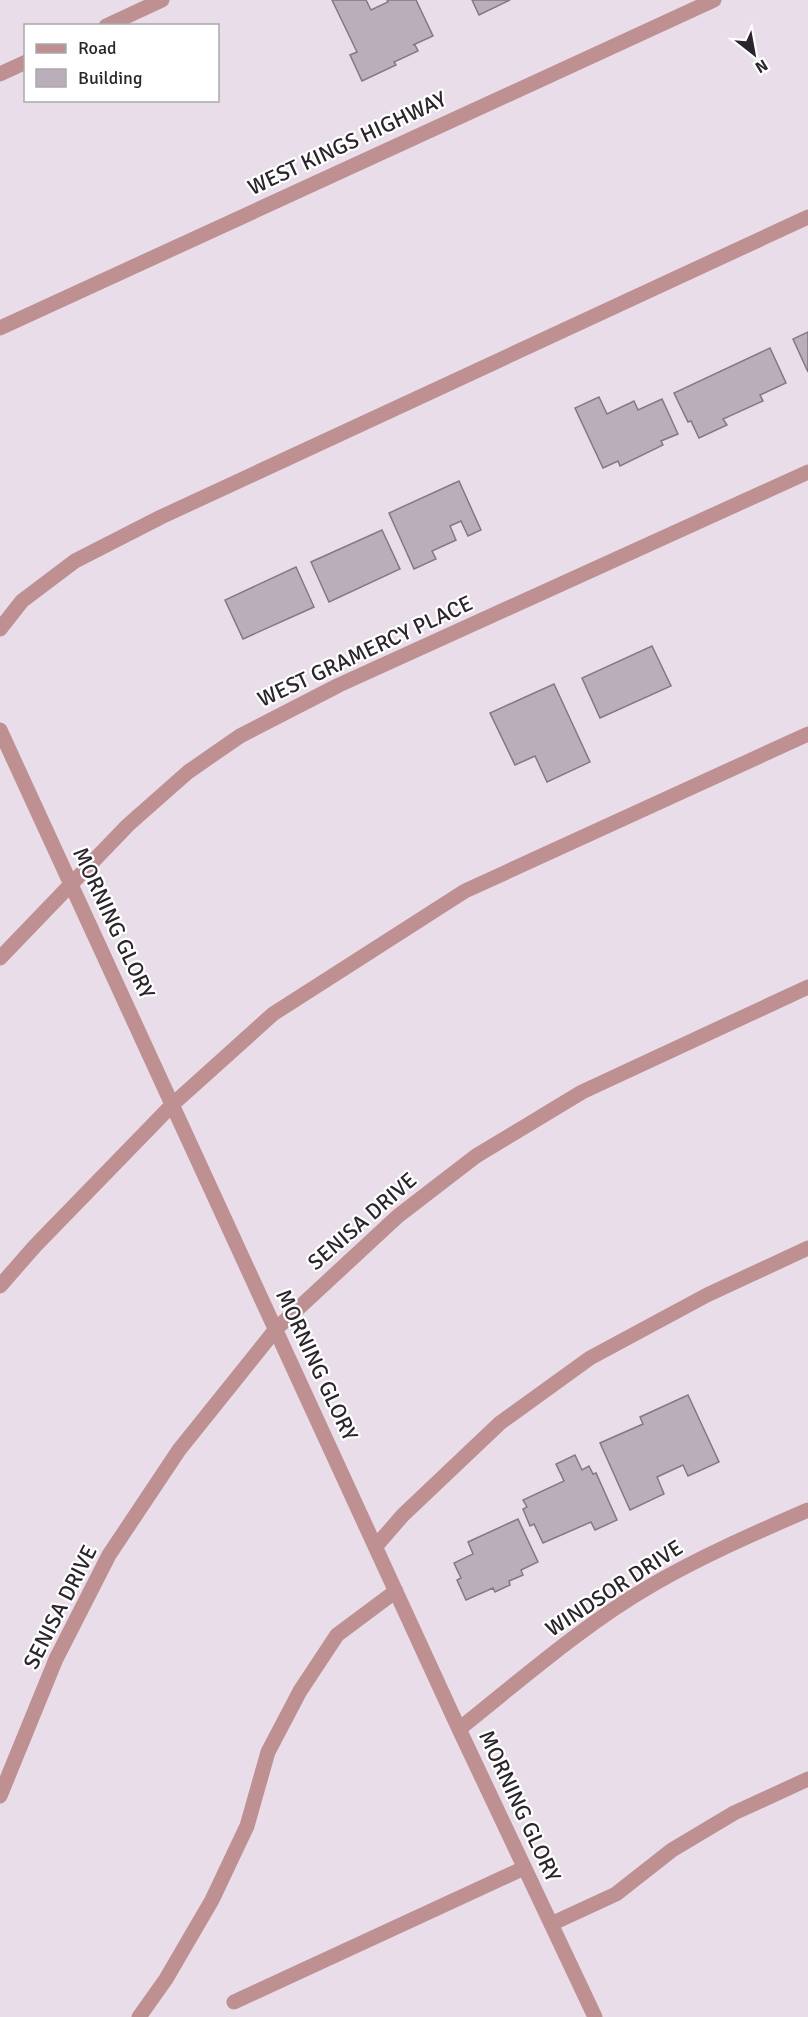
<svg xmlns="http://www.w3.org/2000/svg" width="808" height="2017" font-family="Signika,sans-serif">
	<rect width="100%" height="100%" fill="#e9ddea"/>
	<path fill="#baaebb" stroke="#837884" stroke-width="1.5" d="M332,0H366L371,10L388,2L387,0H416L433,36L413,45H415L418,51L394,62L396,65L362,81L350,55L357,52Z
		M472,0H510L479,15Z
		M808,332V372L793,339Z
		M770,348L786,383L760,395L763,401L723,419L727,425L699,438L691,421L688,422L674,393Z
		M599,397L607,414L634,401L638,410L662,399L678,434L661,441L663,445L620,466L618,461L603,468L575,408Z
		M459,481L481,530L468,536L461,521L450,526L456,540L432,551L436,559L414,569L389,513Z
		M382,530L400,569L329,602L311,562Z
		M296,567L314,607L243,639L225,600Z
		M652,646L671,686L600,718L582,678Z
		M554,684L590,762L547,782L535,756L515,765L490,713Z
		M688,1395L719,1462L688,1476L683,1465L657,1477L664,1494L630,1510L600,1443L643,1424L640,1417Z
		M575,1455L582,1470L589,1466L593,1474L596,1473L617,1520L595,1530L591,1522L543,1543L534,1524L530,1526L523,1509L527,1507L523,1500L564,1481L556,1464Z
		M518,1519L538,1562L521,1570L523,1575L509,1581L510,1585L495,1592L493,1588L466,1600L457,1580L461,1578L454,1563L473,1554L468,1542Z"/>
	<g fill="none" stroke-linecap="round" stroke-linejoin="round">
		<path stroke="#bf9091" stroke-width="15" d="M106,26L162,0
			M0,74L26,62
			M0,328L714,0
			M0,629L22,601L75,561L161,517L808,217
			M0,730L459,1729L595,2017
			M0,958L128,825L188,772L240,736L339,685L808,472
			M0,1286L35,1246L173,1104L273,1014L465,891L808,734
			M376,1546L403,1515L500,1423L590,1358L707,1295L808,1248
			M459,1729C522,1679 583,1625 652,1585C702,1556 755,1533 808,1510
			M0,1796L56,1659L109,1555L179,1450L276,1329L398,1216L476,1156L582,1092L808,987
			M551,1924L616,1894L672,1850L734,1813L808,1779
			M234,2002L524,1868
			M139,2017L166,1979L212,1900L247,1826L268,1752L300,1691L337,1635L396,1591"/>
	</g>
	<g text-anchor="middle" dominant-baseline="central" stroke-width="4.5" stroke-linejoin="round" paint-order="stroke">
		<g font-size="22" fill="#2a252a" stroke="#fff">
			<text transform="translate(347 143) rotate(-25)">WEST KINGS HIGHWAY</text>
			<text transform="translate(365 651) rotate(-25)">WEST GRAMERCY PLACE</text>
			<text transform="translate(114 923) rotate(65)">MORNING GLORY</text>
			<text transform="translate(362 1221) rotate(-41)">SENISA DRIVE</text>
			<text transform="translate(317 1365) rotate(65)">MORNING GLORY</text>
			<text transform="translate(614 1588) rotate(-33)">WINDSOR DRIVE</text>
			<text transform="translate(60 1607) rotate(-63)">SENISA DRIVE</text>
			<text transform="translate(520 1806) rotate(65)">MORNING GLORY</text>
		</g>
	</g>
	<rect x="24" y="24" width="195" height="78" fill="#ffffff" stroke="#aaa8aa" stroke-width="1.5"/>
	<rect x="36" y="44" width="30" height="9" fill="#bf9091" stroke="#aaa8aa" stroke-width="1.5"/>
	<text x="78" y="54" font-size="18" fill="#2a252a">Road</text>
	<rect x="36" y="69" width="30" height="18" fill="#baaebb" stroke="#aaa8aa" stroke-width="1.5"/>
	<text x="78" y="84" font-size="18" fill="#2a252a">Building</text>
	<g transform="translate(754 54) rotate(149)" stroke="#ffffff" stroke-width="4.5" paint-order="stroke">
	<path d="M0-4.5L10 22L0 15L-10 22Z" fill="#2a252a"/>
	<text y="-9" font-size="16" font-weight="bold" text-anchor="middle" fill="#2a252a">N</text>
	</g>
</svg>
